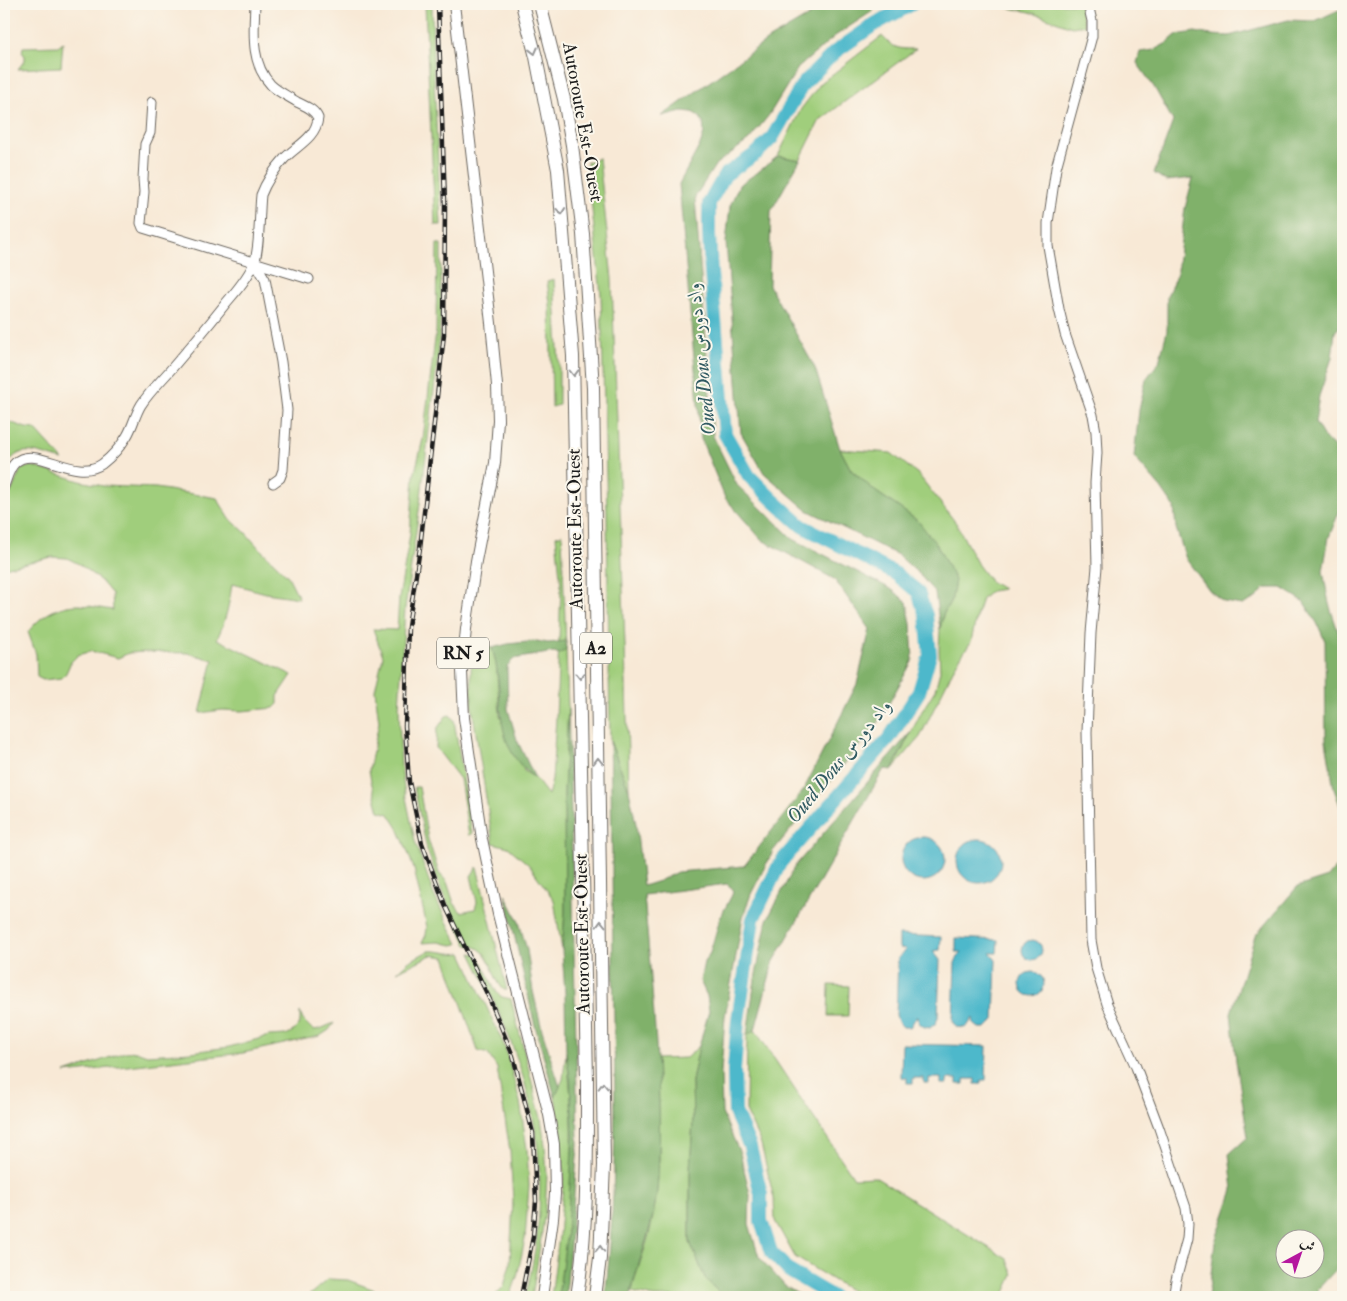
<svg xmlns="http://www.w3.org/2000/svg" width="1347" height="1301" font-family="'IM FELL Double Pica',Amiri,serif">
	<rect width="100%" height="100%" fill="#fbf7ec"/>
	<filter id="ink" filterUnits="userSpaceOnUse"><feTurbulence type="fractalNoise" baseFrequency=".02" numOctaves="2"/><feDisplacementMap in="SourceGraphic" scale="10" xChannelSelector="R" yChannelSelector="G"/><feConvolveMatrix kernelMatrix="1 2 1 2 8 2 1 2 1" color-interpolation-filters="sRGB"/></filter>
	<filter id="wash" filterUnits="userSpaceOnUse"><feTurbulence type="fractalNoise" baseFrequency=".0096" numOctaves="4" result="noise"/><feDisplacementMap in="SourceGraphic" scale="20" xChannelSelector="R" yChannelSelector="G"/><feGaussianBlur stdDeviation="1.12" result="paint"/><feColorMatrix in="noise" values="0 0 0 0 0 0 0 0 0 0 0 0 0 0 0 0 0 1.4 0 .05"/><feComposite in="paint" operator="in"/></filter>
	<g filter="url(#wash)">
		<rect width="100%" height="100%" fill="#f8e9d6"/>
		<path fill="#a0ce7b" stroke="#5e754c" d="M425,4H432L433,57L441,225H435Z
			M989,4H1079L1085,25L1072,27L1030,12Z
			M882,36C894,49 899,49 916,49L820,120L800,160L778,156L801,109L821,83Z
			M63,42L61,67L18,69L25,60V56L22,52L23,47L58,46Z
			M599,158L612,279L625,646L629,790L610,741L607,514L601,295L587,162Z
			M437,244H441V308L438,357L421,497L405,608L399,708L401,766L404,788L415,841L434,895L458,944L452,945L439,942L422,943L426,935L427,927L414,869L407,850L398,828L389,814L379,811L371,781L369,770L379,722L375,690L383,656L373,629L397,630L399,598L410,534L414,476L423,439L436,331Z
			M554,279L559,366V405L552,407L550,303L547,281Z
			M4,420L26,428L35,429L63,460C38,454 18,440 4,471Z
			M840,449L891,453L918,474L956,523L978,565L990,581L1003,589L991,591L982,599L977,614L971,642L956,664L920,737L892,770L922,711L935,690L940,671L939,650L940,629L943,615L952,598L918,521L875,491L851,470Z
			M32,466L80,481L103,486L156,488L217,498L230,519L245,532L259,548L288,576L299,598L266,593L232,584C229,605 226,620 217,639L292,675L278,696V704L274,708L242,711L222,710L200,713L213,660L188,653L145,652L129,653L118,658L91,651L78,655L71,662L66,673L62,678L43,680L37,677L36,654L28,632C40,616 58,605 78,605C90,605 102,609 113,610L112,594L101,581L79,564L67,558L52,557L4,568V508L21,469Z
			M562,534L568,707L564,793L565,912L562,950L554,900L529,865L508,847L493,843L472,707L471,670L474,642L492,648L496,662L500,715L524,771L535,778L548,795L552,780L556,718L561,586L556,536Z
			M450,715L454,720L472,833L469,836L460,779L436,748L437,729L446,716Z
			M414,787H419L428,839L439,873L447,882L454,903L461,912L475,909L477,902L471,876L477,867L507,990H504C489,975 494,948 467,945L442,892L427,850Z
			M428,951C440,950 450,955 462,953L505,1047L520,1102L527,1149L529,1186L525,1239L517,1277L510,1297H494L504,1286L510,1264L513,1200L510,1151L497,1068L488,1054L478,1051L445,957L431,955L397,972L408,962Z
			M471,953L476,954L480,959L497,993L502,997L511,999L541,1118L545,1145L547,1175L545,1212L532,1297H525C541,1237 545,1174 532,1113C521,1057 496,1004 471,953Z
			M829,985L849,986L848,1016H828Z
			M300,1012L303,1020L313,1030L320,1029L334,1023L329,1030L320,1036L243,1053L65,1073L125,1052L136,1051L147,1055L191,1052L229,1047L269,1036L286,1035L295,1030L300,1022Z
			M755,1030L854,1178L875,1177L1007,1259L1013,1275L1003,1297H861L795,1257L775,1221L774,1199L761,1144L746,1111L747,1035Z
			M699,1046L692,1081L693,1120L690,1170V1242L705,1278L723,1297H654L632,1292C636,1270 646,1249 651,1226C663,1172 659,1114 657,1059L686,1058Z
			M566,1052C578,1133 571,1217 558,1297H551L559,1236L564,1172L560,1124L555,1097L563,1079Z
			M328,1279L348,1280L391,1296L307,1297Z"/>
		<path fill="#80b16b" stroke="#4e6644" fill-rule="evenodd" d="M829,4H870L873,11L835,36L798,68L769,115L749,140L716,164L695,197L713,436L737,485L793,539L891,589L907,602L911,624L913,660L878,723L773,851L751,894L743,917L725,1016L721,1072L722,1113L740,1153L750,1194L749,1224L759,1257L785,1286L803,1297H723L705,1278L690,1242V1170L693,1120L692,1081L699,1046L709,1011L707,996L700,981L704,962L710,953L720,918L732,895L733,889L727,884L644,895C647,926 649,958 652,989C657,1056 663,1124 657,1191C653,1228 638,1261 630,1297H605C618,1187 615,1076 613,964C612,890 612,815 610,741L629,790L636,824L643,886L659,881L677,872L744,866L803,791L857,684L870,629L834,579L762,540L725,498L701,439L679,184L701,143L704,132L703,122L699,116L692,112L682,111L662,116L769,39Z
			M1343,8V322L1335,332L1332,358L1319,396L1315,422L1325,439L1343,455V502L1329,537L1323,571L1329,604L1343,646V814L1334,789L1326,741L1325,641L1317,623L1303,601L1282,588H1265L1256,598L1242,605L1224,602L1210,591L1186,559L1176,528L1174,507L1161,488L1134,457L1139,410L1146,379L1159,362L1167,331V296L1177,273L1185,208L1193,178L1166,181L1154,173L1173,121L1154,87L1137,63L1140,52L1154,50L1167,43L1176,35L1195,32L1211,35L1229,36L1288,20L1315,21Z
			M778,156L800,160L771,211L769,285L815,368L840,449L851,470L875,491L918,521L937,545L955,580L952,598L943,615L940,629L935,593L920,575L898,555L807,510L764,473L741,433L726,242L730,206L739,185L758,172Z
			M537,641L548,643L566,641V650L559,654L554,652L513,659L507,667L508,709L517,740L535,778C488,744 507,695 492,648L508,644Z
			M568,707L572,850L578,1145L567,1283L565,1297H558L567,1231L573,1135L570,1078L566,1052L565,993L562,950L565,912L564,793Z
			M910,733L892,770L884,769L773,963L755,1030L747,1035L755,979L767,920L795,866Z
			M1343,858V1264H1341L1318,1289L1319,1297H1208L1215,1242L1233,1190L1229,1154L1248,1137L1236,1061L1231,1013L1255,936L1297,887L1328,877ZM1284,1238H1314V1268H1284Z
			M505,894L519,922L527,950L533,991L542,1030L560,1087L555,1097L534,1022Z"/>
		<path fill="#4eb8cb" stroke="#356a74" d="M901 859a22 22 0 1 1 44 0a22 22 0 1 1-44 0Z
			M957 861a22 22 0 1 1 44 0a22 22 0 1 1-44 0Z
			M899,935L941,937L940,950L933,951L940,960L938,1017L936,1023L930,1028C921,1027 919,1024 917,1016L910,1027H903L898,1022L896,1015L898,958L906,949L899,948Z
			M956,938L998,940L997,953H990L996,960L994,1020L986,1028H979L974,1024L973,1018L966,1028L957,1027L953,1021L955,963L958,956L962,952H956Z
			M1022 950a10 10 0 1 1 20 0a10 10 0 1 1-20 0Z
			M1020 984a12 12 0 1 1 24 0a12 12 0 1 1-24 0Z
			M902,1044L987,1046L986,1080H981V1084H975V1079H964V1084H957V1079H947V1084H941V1078H929V1083H924V1078H913V1083H907V1078L901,1077Z"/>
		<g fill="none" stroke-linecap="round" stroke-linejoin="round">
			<path stroke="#4eb8cb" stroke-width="14" d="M833,1297L789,1271L771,1252L761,1221V1194L750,1147L735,1112L734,1070L738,1020L753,919L780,863L890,737L919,692L930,655L926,615L918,592L896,574L802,526L773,500L749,476L725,434L711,273L709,234V203L725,175L757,153L772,138L803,84L835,52L875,24L912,4"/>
		</g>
	</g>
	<g filter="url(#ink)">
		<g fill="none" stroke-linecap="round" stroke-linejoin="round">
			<g stroke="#69645d" stroke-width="11">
				<path id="minor" d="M1088,4L1092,21V36L1056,168L1048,223V246L1059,309L1065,334L1093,415L1096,432L1097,453L1095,483L1097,567L1091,633L1087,732L1091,940L1096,968L1107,1004L1136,1067L1159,1128L1186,1208L1188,1224L1187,1239L1176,1280L1173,1297
					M152,102L150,133L145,144L143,179L144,192L141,223L143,228L309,279
					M255,262L265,279L281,362L287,410L283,470L280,478L273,483
					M4,486C7,479 9,468 15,463C35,443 74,483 102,464C111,457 121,446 127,436C133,426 135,415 141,405C150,391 162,380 173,367C191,346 209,325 226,303C236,291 248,278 254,263C260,249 259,213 261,195C266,182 274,170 284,159C296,146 316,138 318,118C314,109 305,106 297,102C288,96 278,92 271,85C250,63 254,31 255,4"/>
			</g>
			<g stroke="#69645d" stroke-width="12">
				<path id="major" d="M454,4L491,323L497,385L498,420L495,463L476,561L466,629L462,671L464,718L482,839L498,914L549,1115L554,1144L555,1194L553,1219L542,1297"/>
			</g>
			<g stroke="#69645d" stroke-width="14">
				<path id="highway" d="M522,4L536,57L558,170L573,356L587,1080C587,1152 588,1226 577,1297
					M540,4L564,99L572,145L583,234L593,388L604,1165L600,1258L595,1297"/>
			</g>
			<use href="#minor" stroke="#fff" stroke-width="9"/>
			<use href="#major" stroke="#fff" stroke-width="10"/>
			<use href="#highway" stroke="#fff" stroke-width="12"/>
			<g stroke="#1c1c1c" stroke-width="4.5">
				<path id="rail" d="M438,4L445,203L444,334L420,548L408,627L405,726L409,782L422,843L445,905L490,1000L513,1056L533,1133L536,1201L533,1237L521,1297"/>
			</g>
			<use href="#rail" stroke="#fbf7ec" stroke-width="2.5" stroke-dasharray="8" stroke-linecap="butt"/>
		</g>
		<defs><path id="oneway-chevron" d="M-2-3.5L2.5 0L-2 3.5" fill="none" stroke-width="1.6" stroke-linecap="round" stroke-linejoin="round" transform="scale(1.25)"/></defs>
		<g stroke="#999">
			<use href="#oneway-chevron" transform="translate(534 51) rotate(76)"/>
			<use href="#oneway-chevron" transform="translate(561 211) rotate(85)"/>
			<use href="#oneway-chevron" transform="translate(574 373) rotate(89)"/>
			<use href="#oneway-chevron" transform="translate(580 676) rotate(89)"/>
			<use href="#oneway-chevron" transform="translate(598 761) rotate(-91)"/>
			<use href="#oneway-chevron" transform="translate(601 924) rotate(-91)"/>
			<use href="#oneway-chevron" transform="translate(603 1086) rotate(-91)"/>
			<use href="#oneway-chevron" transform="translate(600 1249) rotate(-87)"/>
		</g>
	</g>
	<g text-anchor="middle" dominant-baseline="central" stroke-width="4" stroke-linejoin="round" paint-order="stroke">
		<g fill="#fbf7ec" stroke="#5f5e5a" stroke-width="1">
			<rect x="580" y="632.5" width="32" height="31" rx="4"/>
			<rect x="437" y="637.5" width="52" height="31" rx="4"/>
		</g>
		<g font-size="18" font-weight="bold" fill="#1c1c1c">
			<text x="596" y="648">A2</text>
			<text x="463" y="653">RN 5</text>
		</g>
		<g font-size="19" fill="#1c1c1c" stroke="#fbf7ec">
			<text transform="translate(583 122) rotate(80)">Autoroute Est-Ouest</text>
			<text transform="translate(575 529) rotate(-91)">Autoroute Est-Ouest</text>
			<text transform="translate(582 934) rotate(-91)">Autoroute Est-Ouest</text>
		</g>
		<g font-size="20" font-style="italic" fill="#305a62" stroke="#fbf7ec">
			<text transform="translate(701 359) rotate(-96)">Oued Dous واد دورس</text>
			<text transform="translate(839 761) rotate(-51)">Oued Dous واد دورس</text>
		</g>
	</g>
	<rect width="1347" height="1301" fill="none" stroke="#fbf7ec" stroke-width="20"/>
	<g transform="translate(1300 1254) rotate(40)"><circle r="24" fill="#fbf7ec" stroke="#a29f99"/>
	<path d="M0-4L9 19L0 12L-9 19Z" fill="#b5179e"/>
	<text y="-8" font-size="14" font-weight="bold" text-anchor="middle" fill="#1c1c1c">ش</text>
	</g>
</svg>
